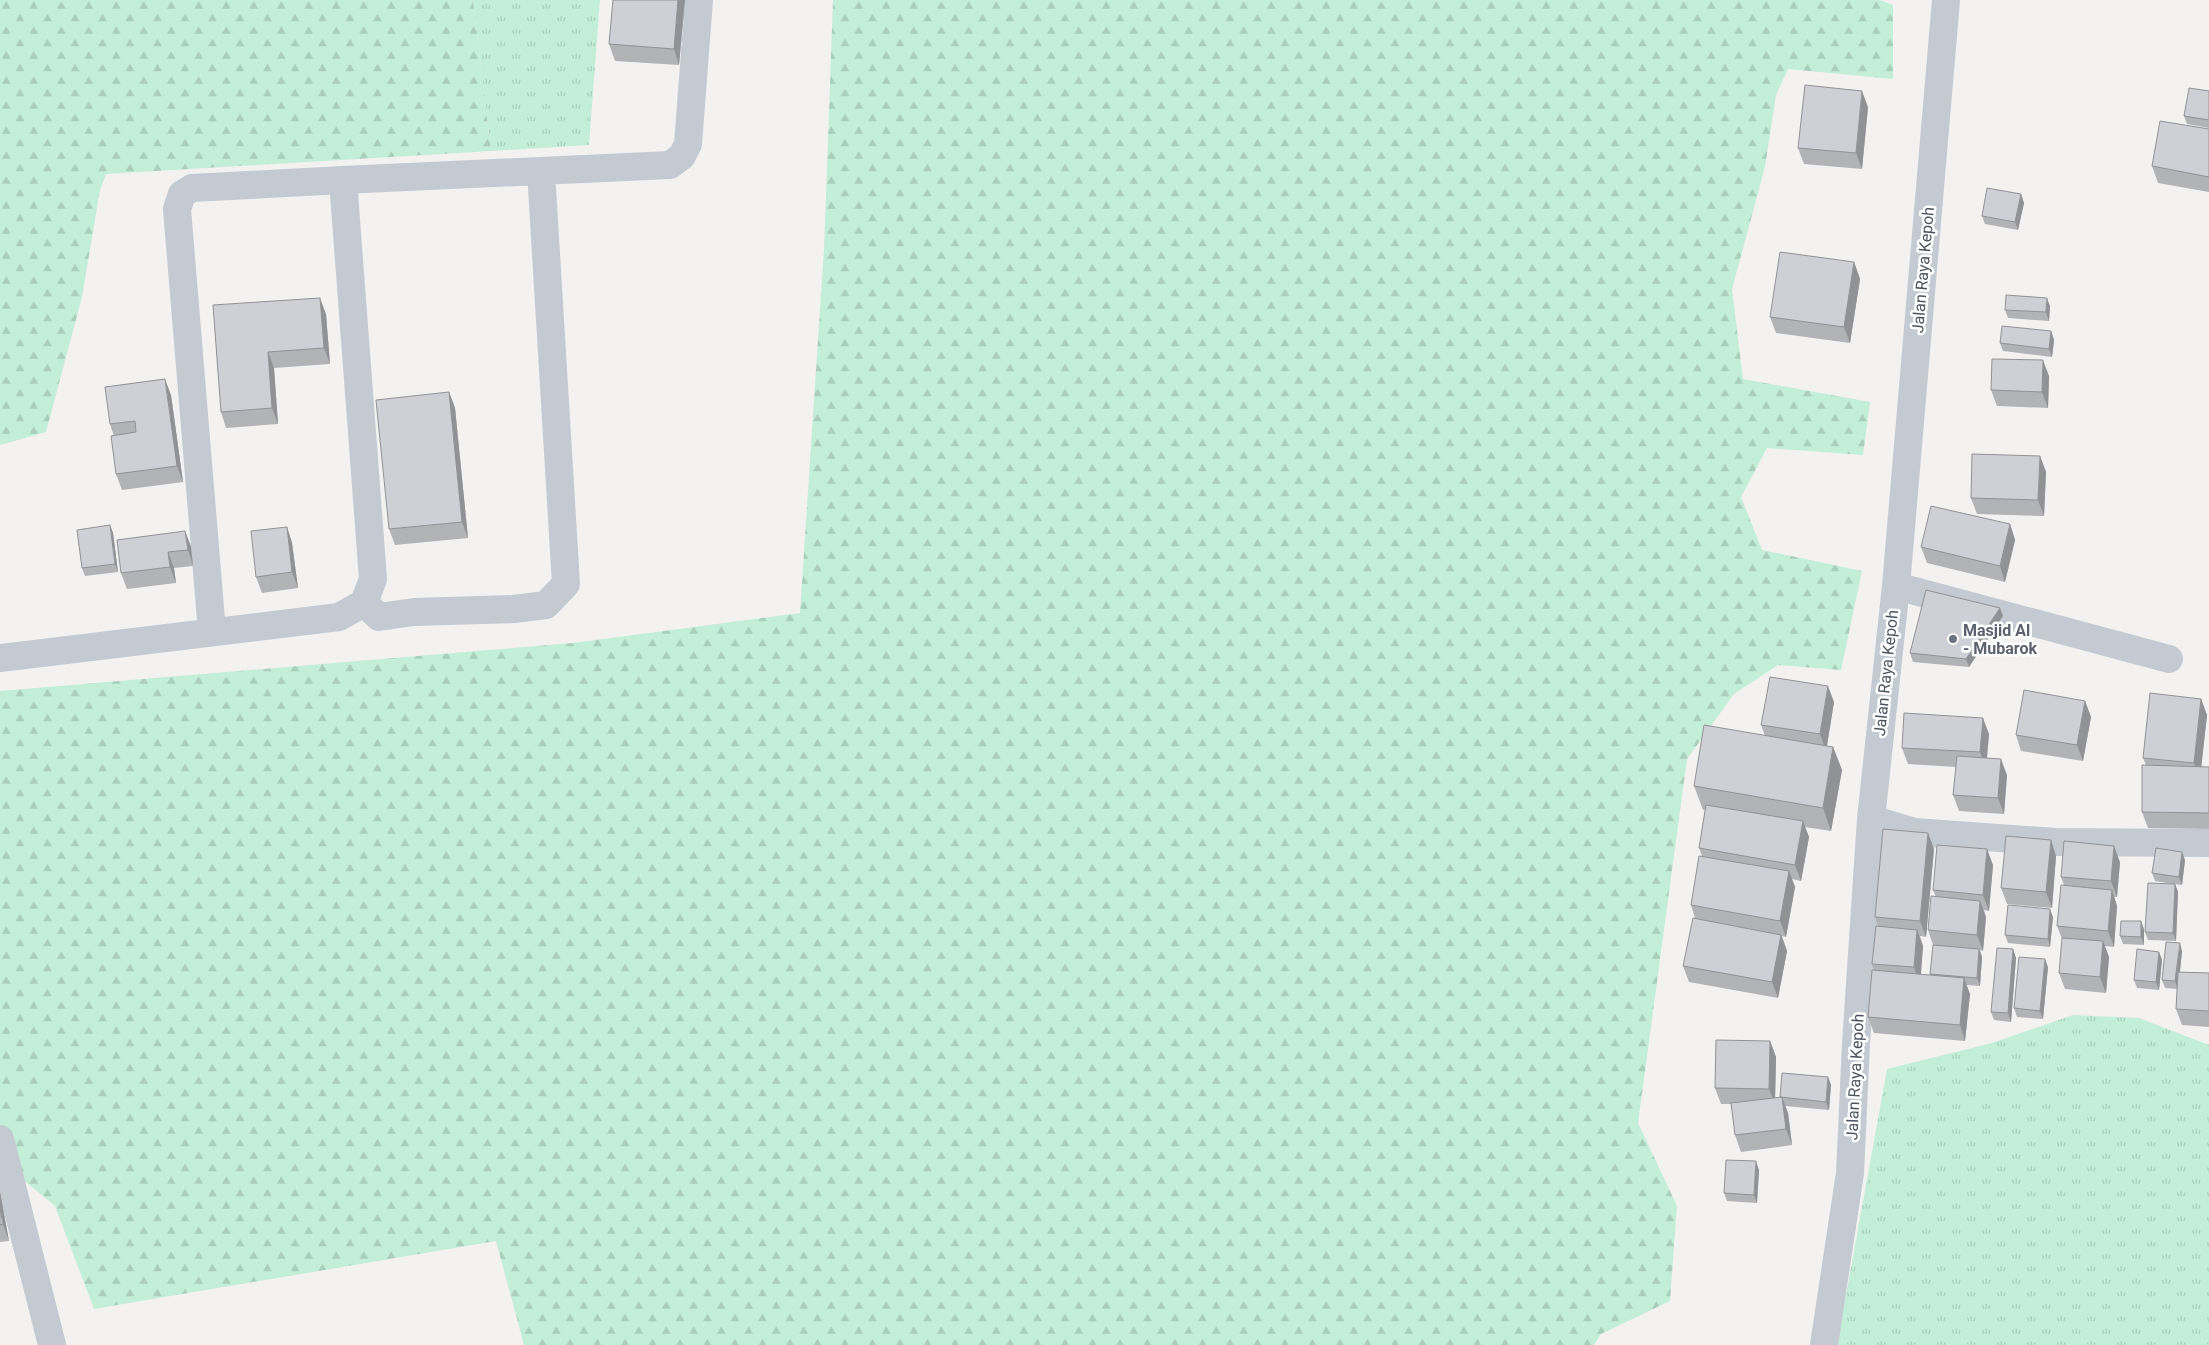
<svg xmlns="http://www.w3.org/2000/svg" width="2209" height="1345" font-family="Roboto,sans-serif">
	<defs>
		<pattern id="grass-tufts" width="24" height="20" patternUnits="userSpaceOnUse" patternTransform="scale(1.25)"><rect width="24" height="20" fill="#c3eed7"/><path d="M3 7l-1-3M5 7V3M7 7l1-3M15 17l-1-3M17 17v-4M19 17l1-3" fill="none" stroke="#a9cebb"/></pattern>
		<pattern id="forest-firs" width="22" height="20" patternUnits="userSpaceOnUse" patternTransform="scale(1.25)"><rect width="22" height="20" fill="#c3eed7"/><path d="M5 1l3.5 6h-7zM16 11l3.5 6h-7z" fill="#a9cebb"/></pattern>
	</defs>
	<rect width="100%" height="100%" fill="#f3f2f1"/>
	<path fill="url(#grass-tufts)" d="M473,0H600L589,145L491,151Z
		M2073,1015L2139,1018L2209,1045V1345H1837L1887,1069L1992,1043Z"/>
	<path fill="url(#forest-firs)" d="M0,0H473L491,151L106,174L100,190L82,297L46,432L0,445Z
		M833,0H1880L1893,5V79L1788,69L1776,95L1765,167L1732,289L1743,379L1870,402L1863,455L1767,448L1741,497L1762,550L1862,571L1841,670L1778,665L1734,694L1687,759L1638,1123L1677,1206L1670,1301L1601,1334L1594,1345H524L496,1241L94,1309L55,1206L20,1177L0,1181V691L573,643L800,613L824,249Z"/>
	<g fill="none" stroke-linecap="round" stroke-linejoin="round">
		<path stroke="#c3cad2" stroke-width="28" d="M1896,586L2169,659
			M364,603L379,617L414,612L514,609L546,605L566,584L541,171
			M212,632L177,209L182,194L192,188L343,180
			M0,658L339,617L364,603L373,579L343,180L670,165L682,156L688,144L699,0
			M1871,819L1914,832L2055,842L2209,843
			M0,1139L52,1345
			M1824,1345L1850,1173L1856,1044L1871,819L1896,586L1946,0"/>
	</g>
	<path fill="#b1b3b7" d="M613,0H685L679,65L615,61L609,44Z
		M2209,91V128L2187,124L2184,116Z
		M1868,107L1862,169L1804,164L1798,148Z
		M2209,129V192L2158,183L2152,166Z
		M2021,194L2024,203L2018,230L1985,224L1982,216Z
		M1854,262L1860,279L1850,343L1776,333L1770,317Z
		M213,305L326,314L330,364L274,368L278,424L226,428L221,412Z
		M2050,306L2049,321L2008,318L2005,310Z
		M2051,331L2054,340L2052,357L2003,351L2000,343Z
		M2049,376L2048,408L1997,406L1991,390Z
		M449,392L455,408L468,538L395,545L389,529Z
		M171,395L183,482L122,490L116,474L114,436L110,424Z
		M2040,456L2046,472L2044,516L1977,514L1971,498Z
		M2010,524L2015,540L2005,582L1927,563L1921,547Z
		M110,525L113,533L118,572L85,576L82,568Z
		M287,527L292,543L298,588L262,593L256,577Z
		M185,531L191,547L193,566L174,568L176,583L127,589L121,573Z
		M2003,616L1969,667L1913,662L1910,653Z
		M2201,699L2207,715L2201,767H2209V829L2148,828L2142,812L2146,765L2143,758Z
		M2085,701L2091,717L2083,761L2021,751L2016,735Z
		M1834,702L1827,746L1833,747L1842,770L1831,831L1805,827L1809,837L1801,881L1792,879L1795,887L1786,937L1782,936L1787,951L1778,998L1689,982L1683,966L1695,918L1691,905L1702,856L1699,848L1705,810H1703L1694,786L1765,736L1761,725Z
		M1989,734L1987,758L2007,775L2004,814L1959,811L1953,795L1956,767L1908,764L1902,748Z
		M1928,833L1934,849L1926,937L1920,936L1923,946L1921,974L1930,975L1933,945L1928,930L1936,897L1933,890L1993,865L1989,911L1984,910L1986,917L1983,951L1980,950L1982,957L1980,986L1966,985L1970,994L1965,1041L1874,1033L1868,1017L1874,970L1872,964L1878,926L1875,917Z
		M2056,856L2052,908L2007,904L2001,888Z
		M2185,860L2182,885L2175,884L2178,892L2176,941L2148,940L2145,932L2173,884L2155,881L2152,873Z
		M2120,862L2117,897H2114L2117,906L2114,947L2105,946L2109,957L2106,993L2065,989L2059,973L2062,939L2057,926L2064,885L2061,877Z
		M2053,917L2050,947L2008,943L2005,935Z
		M2144,929V945L2123,944L2120,936Z
		M2013,949L2016,958L2011,1022L1994,1020L1991,1012Z
		M2182,951L2180,972L2209,973V1027L2182,1025L2176,1009L2177,989L2165,988L2162,980Z
		M2159,952L2162,960L2159,990L2137,988L2134,980Z
		M2048,967L2043,1019L2017,1017L2014,1008Z
		M1770,1041L1776,1057L1775,1098L1780,1097L1828,1077L1831,1085L1829,1110L1785,1106L1788,1113L1792,1145L1741,1152L1735,1135L1731,1104H1721L1715,1088Z
		M1759,1170L1757,1203L1727,1201L1724,1193Z
		M0,1192L9,1241L0,1242Z"/>
	<path fill="#909295" d="M678,0H685L679,65L674,49Z
		M1862,91L1868,107L1862,169L1856,153Z
		M2021,194L2024,203L2018,230L2015,222Z
		M1854,262L1860,279L1850,343L1844,327Z
		M320,298L326,314L330,364L324,348Z
		M2047,298L2050,306L2049,321L2046,312Z
		M2051,331L2054,340L2052,357L2049,349Z
		M268,352L274,368L278,424L272,408Z
		M2043,360L2049,376L2048,408L2042,392Z
		M165,379L171,395L183,482L177,466Z
		M449,392L455,408L468,538L462,522Z
		M2040,456L2046,472L2044,516L2038,500Z
		M2010,524L2015,540L2005,582L2000,566Z
		M110,525L113,533L118,572L115,564Z
		M287,527L292,543L298,588L292,572Z
		M185,531L191,547L193,566L188,550Z
		M168,552L174,568L176,583L170,567Z
		M2000,608L2003,616L1969,667L1966,659Z
		M1828,686L1834,702L1826,751L1820,734Z
		M2201,699L2207,715L2200,779L2194,763Z
		M2085,701L2091,717L2083,761L2077,745Z
		M1983,718L1989,734L1986,768L1980,752Z
		M1833,747L1842,770L1831,831L1823,808Z
		M2001,759L2007,775L2004,814L1998,798Z
		M1803,821L1809,837L1801,881L1795,865Z
		M1928,833L1934,849L1926,937L1920,921Z
		M2051,840L2056,856L2052,908L2046,892Z
		M2114,846L2120,862L2117,897L2111,881Z
		M1987,849L1993,865L1989,911L1983,895Z
		M2182,852L2185,860L2182,885L2179,877Z
		M1789,871L1795,887L1786,937L1780,921Z
		M2175,884L2178,892L2176,941L2173,933Z
		M2112,890L2117,906L2114,947L2108,931Z
		M1980,901L1986,917L1983,951L1977,935Z
		M2050,909L2053,917L2050,947L2048,939Z
		M2141,921L2144,929V945L2141,937Z
		M1917,930L1923,946L1920,984L1914,967Z
		M1781,935L1787,951L1778,998L1772,982Z
		M2103,941L2109,957L2106,993L2100,977Z
		M2180,943L2182,951L2178,990L2175,981Z
		M1979,949L1982,957L1980,986L1977,978Z
		M2013,949L2016,958L2011,1022L2008,1013Z
		M2159,952L2162,960L2159,990L2156,982Z
		M2045,959L2048,967L2043,1019L2040,1011Z
		M1964,978L1970,994L1965,1041L1960,1025Z
		M1770,1041L1776,1057L1775,1105L1769,1089Z
		M1828,1077L1831,1085L1829,1110L1826,1102Z
		M1782,1097L1788,1113L1792,1145L1786,1129Z
		M1756,1161L1759,1170L1757,1203L1754,1195Z
		M0,1192L9,1241L3,1224L0,1208Z"/>
	<path fill="#ced0d5" stroke="#909295" d="M613,0H678L674,49L609,44Z
		M1805,85L1862,91L1856,153L1798,148Z
		M2189,88L2209,91V120L2184,116Z
		M2160,121L2209,129V177L2152,166Z
		M1987,188L2021,194L2015,222L1982,216Z
		M1780,252L1854,262L1844,327L1770,317Z
		M2006,295L2047,298L2046,312L2005,310Z
		M320,298L324,348L268,352L272,408L221,412L213,305Z
		M2002,326L2051,331L2049,349L2000,343Z
		M1992,359L2043,360L2042,392L1991,390Z
		M165,379L177,466L116,474L111,436L136,432L135,421L110,424L105,387Z
		M449,392L462,522L389,529L376,400Z
		M1972,454L2040,456L2038,500L1971,498Z
		M1931,506L2010,524L2000,566L1921,547Z
		M110,525L115,564L82,568L77,530Z
		M287,527L292,572L256,577L251,531Z
		M185,531L188,550L168,552L170,567L121,573L117,540Z
		M1926,590L2000,608L1966,659L1910,653Z
		M1770,677L1828,686L1820,734L1761,725Z
		M2024,690L2085,701L2077,745L2016,735Z
		M2150,693L2201,699L2194,763L2143,758Z
		M1904,713L1983,718L1980,752L1902,748Z
		M1704,725L1833,747L1823,808L1694,786Z
		M1957,756L2001,759L1998,798L1953,795Z
		M2142,765L2209,767V813L2142,812Z
		M1706,805L1803,821L1795,865L1699,848Z
		M1883,829L1928,833L1920,921L1875,917Z
		M2006,836L2051,840L2046,892L2001,888Z
		M2064,841L2114,846L2111,881L2061,877Z
		M1937,845L1987,849L1983,895L1933,890Z
		M2156,848L2182,852L2179,877L2152,873Z
		M1699,856L1789,871L1780,921L1691,905Z
		M2148,883L2175,884L2173,933L2145,932Z
		M2061,885L2112,890L2108,931L2057,926Z
		M1931,896L1980,901L1977,935L1928,930Z
		M2008,905L2050,909L2048,939L2005,935Z
		M1693,918L1781,935L1772,982L1683,966Z
		M2121,921H2141V937L2120,936Z
		M1876,926L1917,930L1914,967L1872,964Z
		M2062,938L2103,941L2100,977L2059,973Z
		M2166,942L2180,943L2175,981L2162,980Z
		M1933,945L1979,949L1977,978L1930,974Z
		M1997,948L2013,949L2008,1013L1991,1012Z
		M2137,949L2159,952L2156,982L2134,980Z
		M2019,957L2045,959L2040,1011L2014,1008Z
		M1872,970L1964,978L1960,1025L1868,1017Z
		M2178,972L2209,973V1011L2176,1009Z
		M1716,1040L1770,1041L1769,1089L1715,1088Z
		M1782,1073L1828,1077L1826,1102L1780,1097Z
		M1782,1097L1786,1129L1735,1135L1731,1103Z
		M1726,1160L1756,1161L1754,1195L1724,1193Z
		M0,1208L3,1224L0,1225Z"/>
	<circle fill="#6b7280" stroke="#fff" stroke-width="2" cx="1953" cy="639" r="5"/>
	<g text-anchor="middle" dominant-baseline="central" stroke-width="5" stroke-linejoin="round" paint-order="stroke">
		<g font-size="16" fill="#4a535e" stroke="#fff">
			<text transform="translate(1923 270) rotate(-85)">Jalan Raya Kepoh</text>
			<text transform="translate(1886 673) rotate(-84)">Jalan Raya Kepoh</text>
			<text transform="translate(1855 1077) rotate(-87)">Jalan Raya Kepoh</text>
		</g>
		<g font-size="16" font-weight="bold" fill="#5b616d" stroke="#fff" text-anchor="start">
			<text x="1963" y="630">Masjid Al<tspan x="1963" dy="18">- Mubarok</tspan></text>
		</g>
	</g>
</svg>
